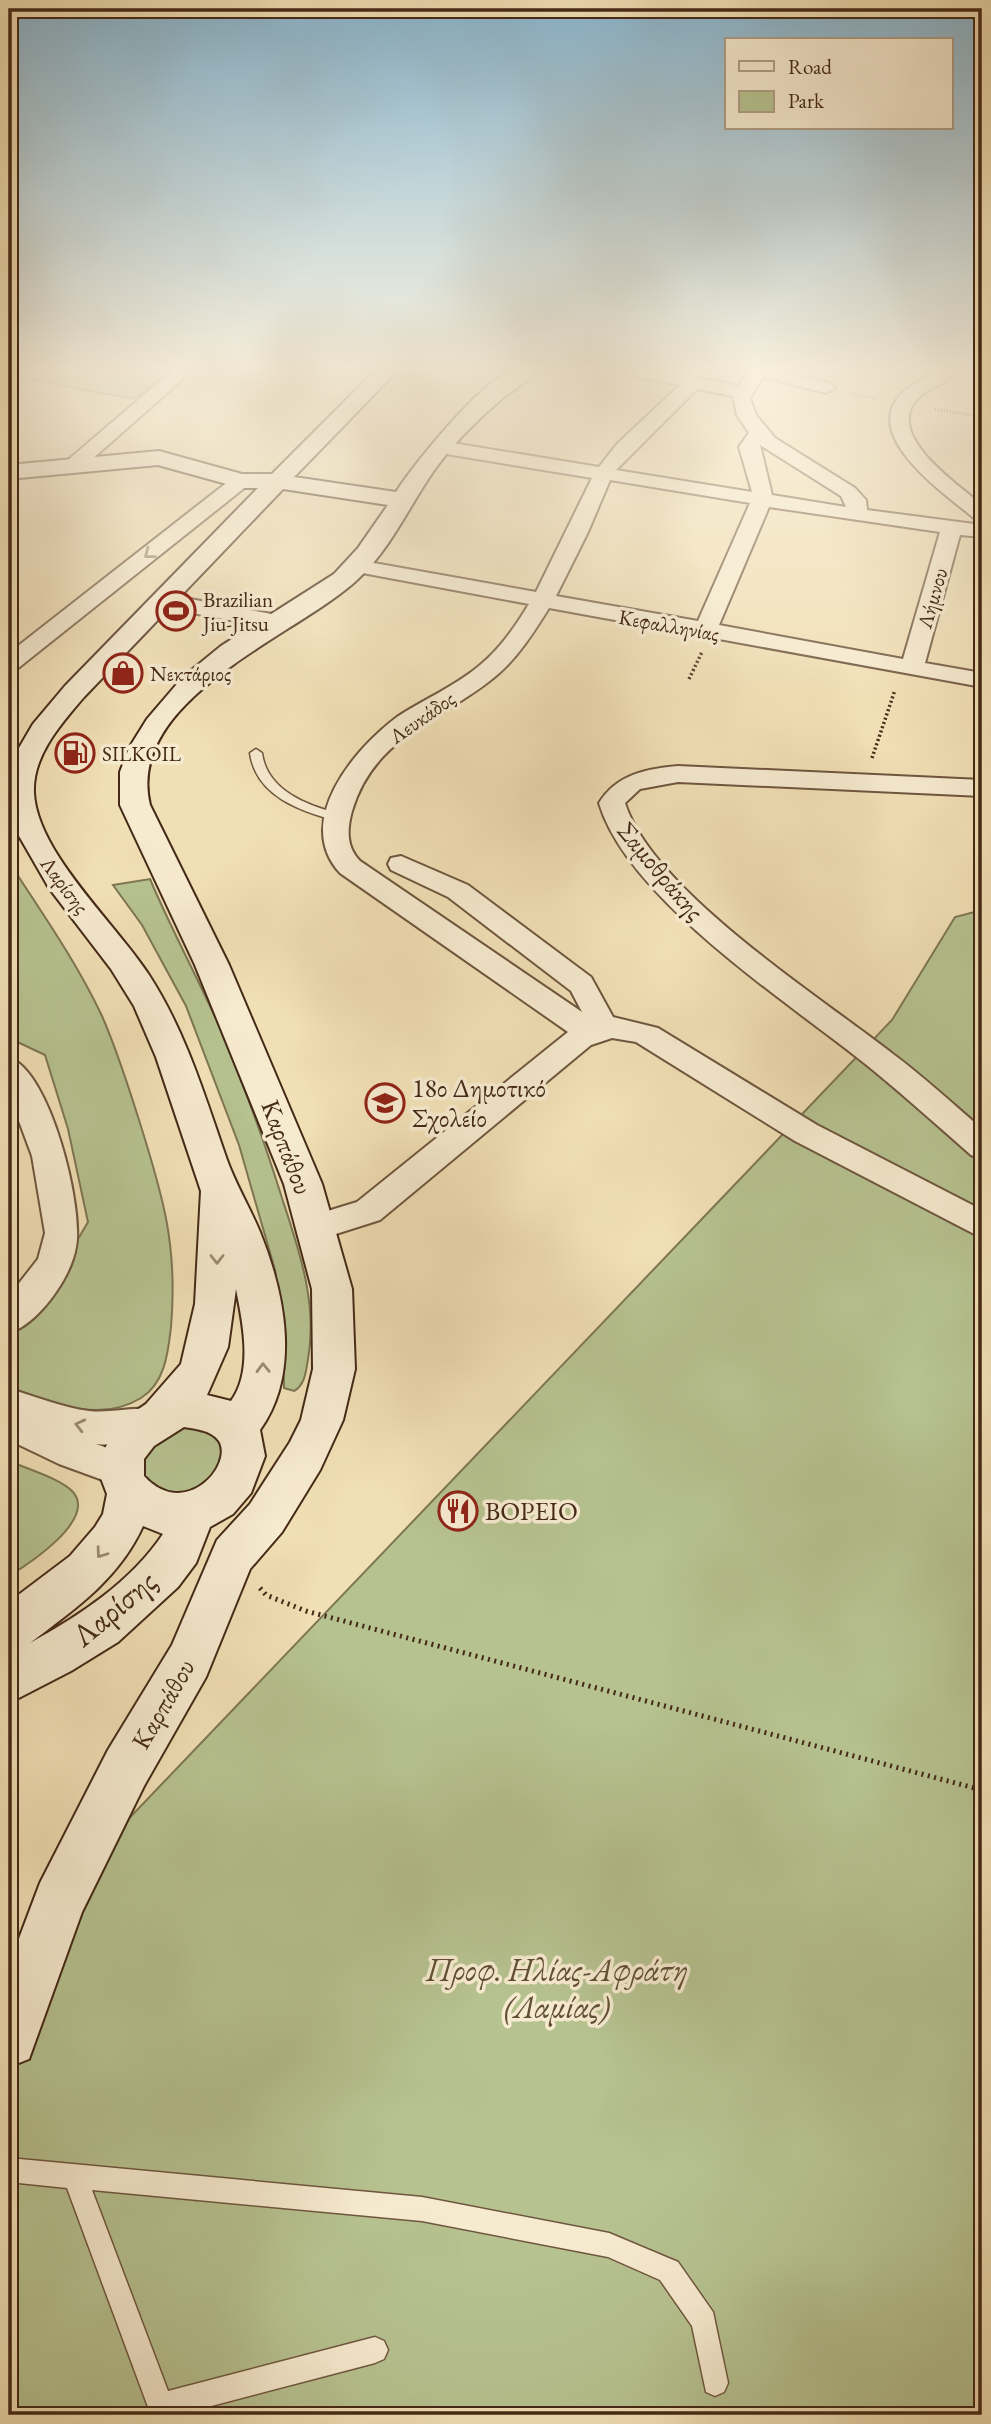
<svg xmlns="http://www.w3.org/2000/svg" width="991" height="2424" font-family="'EB Garamond',serif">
	<rect width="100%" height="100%" fill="#f1dfb5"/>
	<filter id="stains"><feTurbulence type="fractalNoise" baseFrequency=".00286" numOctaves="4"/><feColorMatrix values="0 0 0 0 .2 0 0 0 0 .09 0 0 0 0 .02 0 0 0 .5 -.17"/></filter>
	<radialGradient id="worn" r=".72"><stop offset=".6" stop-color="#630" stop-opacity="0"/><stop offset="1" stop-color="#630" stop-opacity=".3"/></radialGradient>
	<path fill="#b6c290" stroke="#7d7653" stroke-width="2" d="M9,371H168L134,399L9,376Z
		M9,862C42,913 76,961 102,1016C117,1050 128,1085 139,1120C163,1196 178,1246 171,1327C168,1353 165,1383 141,1398C99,1424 50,1402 9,1387V1334L45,1295L88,1222L68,1129L45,1055L9,1038Z
		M150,879C171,929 198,978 220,1028C244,1084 264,1141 282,1198C299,1250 318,1304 308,1359C306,1371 305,1385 294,1391L284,1388L283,1325L275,1270L239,1145L186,1006L142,925L113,885Z
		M982,910V2415H9V1944L892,1020L955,917Z
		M180,1422L217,1430L229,1462L194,1499L145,1488L139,1454Z
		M9,1461C25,1468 62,1479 73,1492C97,1520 27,1565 9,1576Z"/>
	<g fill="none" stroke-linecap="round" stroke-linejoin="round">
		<g stroke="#6f563e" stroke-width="3">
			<path id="lane" d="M256,749L262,753C267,791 308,806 341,814V820L337,821C300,811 256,796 250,753Z
				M9,2158L422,2197L609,2233L678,2262L713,2312L728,2383L724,2392L715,2396L706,2392L692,2326L660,2280L608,2257L422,2221L92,2190L168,2391L375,2337L384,2341L388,2350L384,2359L375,2363L177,2415H151L67,2188L9,2182Z"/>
		</g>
		<g stroke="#6f563e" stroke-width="4">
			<path id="street" d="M172,371H192L82,468H68L65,464L68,460Z
				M625,371H661L739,386L748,371H781L832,384L835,388L826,393L763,377L750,398L756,415L775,438L855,488L866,500L867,510L982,525V537L960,535L925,663L982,673V687L549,608C534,632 518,657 497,675C443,721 375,734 352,811C347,829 346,847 360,861L582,1012L571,991L448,897L391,870L388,864L391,858L401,856L468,885L591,977L613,1017L658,1028L817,1125L982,1210V1238L795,1141L636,1042L612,1038L591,1045L380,1220L317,1240L305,1236L300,1227L305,1218L357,1202L568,1032L340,873C293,822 354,749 397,717C424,699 454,687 479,666C500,649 515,627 529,604L357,572L346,566L357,560L536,592L592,478L440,453L430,447L440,441L599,467L617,444L680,385L628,375ZM697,389L733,396L737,415L749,433L739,447L752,492L616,470ZM760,445L841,496L846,507L772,495ZM610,480L750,503L698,621L556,596L588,532ZM769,507L940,532L903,659L719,625Z
				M937,371H958C947,385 924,388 914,403C889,439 959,485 982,505V521L975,519C948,496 866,441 897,399C907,386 923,379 937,371Z
				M241,475L248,477L251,481L248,485L17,669L9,671V653L234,477Z
				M163,594L277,615L288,622L277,629L155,606L152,601L155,596Z
				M678,766L982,780V796L678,782L640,789L625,803C652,890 820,997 893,1054C924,1077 953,1104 982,1129V1159L971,1155C939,1127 907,1098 874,1071C795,1006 628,901 599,803C617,774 646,769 678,766Z
				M9,1058C50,1070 84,1208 76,1247C71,1278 38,1324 9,1333V1296L38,1259L45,1233L32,1156L9,1094Z
				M9,1389C35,1396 63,1408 89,1411C113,1414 138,1404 160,1412L166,1423L160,1434C140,1442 118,1446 96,1444L135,1458L141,1470L135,1482L122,1487L59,1464L9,1440Z"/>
		</g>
		<g stroke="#442916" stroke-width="4">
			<path id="secondary" d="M375,371H397L294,477L396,492C414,464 483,378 513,371C520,369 529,371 535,371C528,382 513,390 503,398C484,414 466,431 450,450C415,490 397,543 358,579C299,635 124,698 150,805L229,965L322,1184L352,1289L355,1369L343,1420L320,1470L282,1532L250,1569L206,1677L144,1786L82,1912L29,2059L9,2067V1965L40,1883L108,1750L172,1645L217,1540L250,1504L290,1442L301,1420L313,1369L312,1289L284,1184L195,965L120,805V772L129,748L147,719L183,677L221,646L334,574L358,548L388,505L283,489L84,697C61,724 32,756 34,793C37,853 117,925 149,975C186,1032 205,1097 227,1160C236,1185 250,1208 260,1232C285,1294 301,1373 260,1430L265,1456L251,1493L233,1514L210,1527L196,1563L178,1587L118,1642L71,1671L9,1703V1654L19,1649L9,1653V1602L70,1556L95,1527L103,1514L107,1494L99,1473L100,1459L113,1432L124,1419L146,1404L181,1364L195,1304L201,1191L156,1057L134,1006L111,969L49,888L11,822L9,765L33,724L65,686L258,488H241L158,465L9,479V465L159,451L242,474H272ZM236,1289C243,1324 253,1371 231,1401L207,1395L228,1347ZM184,1427C196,1429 211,1430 219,1441C234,1465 185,1521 144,1476V1459L154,1446ZM143,1526L163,1534C131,1582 79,1616 30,1643C75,1609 119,1579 143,1526Z"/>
		</g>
		<path stroke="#442916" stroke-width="2.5" stroke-dasharray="1 2" stroke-linecap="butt" d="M849,393L878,399
			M935,409L982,417"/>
		<path stroke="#442916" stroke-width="3.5" stroke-dasharray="2 2.5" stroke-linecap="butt" d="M689,679L702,652
			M872,758L895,690"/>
		<path stroke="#442916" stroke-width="5" stroke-dasharray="2 4.5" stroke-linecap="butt" d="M260,1588L266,1595L306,1611L982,1790"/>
		<use href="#lane" fill="#f6eacf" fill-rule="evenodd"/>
		<use href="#street" fill="#f6eacf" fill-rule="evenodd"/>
		<use href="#secondary" fill="#f6eacf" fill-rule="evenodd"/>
	</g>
	<defs><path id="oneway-chevron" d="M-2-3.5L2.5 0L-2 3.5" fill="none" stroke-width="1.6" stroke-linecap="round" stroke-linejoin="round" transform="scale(1.75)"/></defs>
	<g stroke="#9d8a72">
		<use href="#oneway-chevron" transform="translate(149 554) rotate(142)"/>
		<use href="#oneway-chevron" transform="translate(217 1259) rotate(90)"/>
		<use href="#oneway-chevron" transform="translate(263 1368) rotate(-91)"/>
		<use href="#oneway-chevron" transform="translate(80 1425) rotate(-166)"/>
		<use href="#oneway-chevron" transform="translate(101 1553) rotate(126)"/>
	</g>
	<linearGradient id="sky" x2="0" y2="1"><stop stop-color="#89b7d2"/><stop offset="0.52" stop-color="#f9f1de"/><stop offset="1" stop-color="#f9f1de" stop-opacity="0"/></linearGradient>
	<rect width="991" height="710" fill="url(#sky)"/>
	<defs>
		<g id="stadium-ring" transform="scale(2.0125)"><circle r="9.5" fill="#f6eacf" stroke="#8f2418" stroke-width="1.5"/><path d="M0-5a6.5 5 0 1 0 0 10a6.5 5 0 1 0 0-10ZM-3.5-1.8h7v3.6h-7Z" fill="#8f2418"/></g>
		<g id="shop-ring" transform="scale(2.0125)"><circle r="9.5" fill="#f6eacf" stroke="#8f2418" stroke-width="1.5"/><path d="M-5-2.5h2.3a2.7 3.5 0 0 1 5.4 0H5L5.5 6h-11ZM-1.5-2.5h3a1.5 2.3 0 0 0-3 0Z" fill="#8f2418"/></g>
		<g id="fuel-ring" transform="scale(2.0125)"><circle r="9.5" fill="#f6eacf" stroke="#8f2418" stroke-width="1.5"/><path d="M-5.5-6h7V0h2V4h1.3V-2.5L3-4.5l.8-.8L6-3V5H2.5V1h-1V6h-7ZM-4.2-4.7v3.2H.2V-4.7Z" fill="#8f2418"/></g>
		<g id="school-ring" transform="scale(2.0125)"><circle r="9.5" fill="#f6eacf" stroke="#8f2418" stroke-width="1.5"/><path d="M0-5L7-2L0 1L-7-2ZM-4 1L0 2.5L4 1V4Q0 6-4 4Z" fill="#8f2418"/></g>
		<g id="restaurant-ring" transform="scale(2.0125)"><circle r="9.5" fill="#f6eacf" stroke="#8f2418" stroke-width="1.5"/><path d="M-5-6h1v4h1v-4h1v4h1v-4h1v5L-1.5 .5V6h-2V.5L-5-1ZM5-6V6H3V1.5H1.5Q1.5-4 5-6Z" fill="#8f2418"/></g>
	</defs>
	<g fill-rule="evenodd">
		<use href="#stadium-ring" x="176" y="611"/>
		<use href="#shop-ring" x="123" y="673"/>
		<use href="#fuel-ring" x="75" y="753"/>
		<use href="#school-ring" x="385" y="1103"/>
		<use href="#restaurant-ring" x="458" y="1511"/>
	</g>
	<g text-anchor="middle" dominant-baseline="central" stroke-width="7" stroke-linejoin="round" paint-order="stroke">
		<g font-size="21" fill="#442916" stroke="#f6eacf">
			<text transform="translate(932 598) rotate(-74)">Λήμνου</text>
			<text transform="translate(669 625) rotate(10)">Κεφαλληνίας</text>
			<text transform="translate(422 717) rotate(-35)">Λευκάδος</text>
			<text transform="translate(65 885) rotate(53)">Λαρίσης</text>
		</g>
		<g font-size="21" fill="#442916" stroke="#f6eacf" text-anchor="start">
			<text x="203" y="599">Brazilian<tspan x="203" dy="24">Jiu-Jitsu</tspan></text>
			<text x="150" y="673">Νεκτάριος</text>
			<text x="102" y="753">SILKOIL</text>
		</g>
		<g font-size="26" fill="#442916" stroke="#f6eacf">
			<text transform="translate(661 871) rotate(50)">Σαμοθράκης</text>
			<text transform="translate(287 1147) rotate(69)">Καρπάθου</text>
			<text transform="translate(163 1704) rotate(-60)">Καρπάθου</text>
		</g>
		<g font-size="26" fill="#442916" stroke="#f6eacf" text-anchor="start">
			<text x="412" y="1088">18ο Δημοτικό<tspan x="412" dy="30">Σχολείο</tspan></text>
			<text x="485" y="1511">ΒΟΡΕΙΟ</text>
		</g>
		<g font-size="32" fill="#442916" stroke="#f6eacf">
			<text transform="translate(114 1608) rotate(-40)">Λαρίσης</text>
		</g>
		<g font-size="32" font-style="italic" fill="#604f34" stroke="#f6eacf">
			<text x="557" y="1970">Προφ. Ηλίας-Αφράτη<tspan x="557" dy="37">(Λαμίας)</tspan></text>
		</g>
	</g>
	<rect width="991" height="2424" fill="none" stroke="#f1dfb5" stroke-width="35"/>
	<rect x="10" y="10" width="970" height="2403" fill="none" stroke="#442916" stroke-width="3.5"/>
	<rect x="18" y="18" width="956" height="2389" fill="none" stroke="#442916" stroke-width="2"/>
	<rect x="725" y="38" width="228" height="91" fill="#f6eacf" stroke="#af9d85" stroke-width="2"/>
	<rect x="739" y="61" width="35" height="10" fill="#f6eacf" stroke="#af9d85" stroke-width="2"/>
	<text x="788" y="74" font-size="21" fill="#442916">Road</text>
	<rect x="739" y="91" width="35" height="21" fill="#b6c290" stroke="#af9d85" stroke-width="2"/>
	<text x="788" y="108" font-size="21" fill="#442916">Park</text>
	<rect width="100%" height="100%" filter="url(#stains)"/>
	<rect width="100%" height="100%" fill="url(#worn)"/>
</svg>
